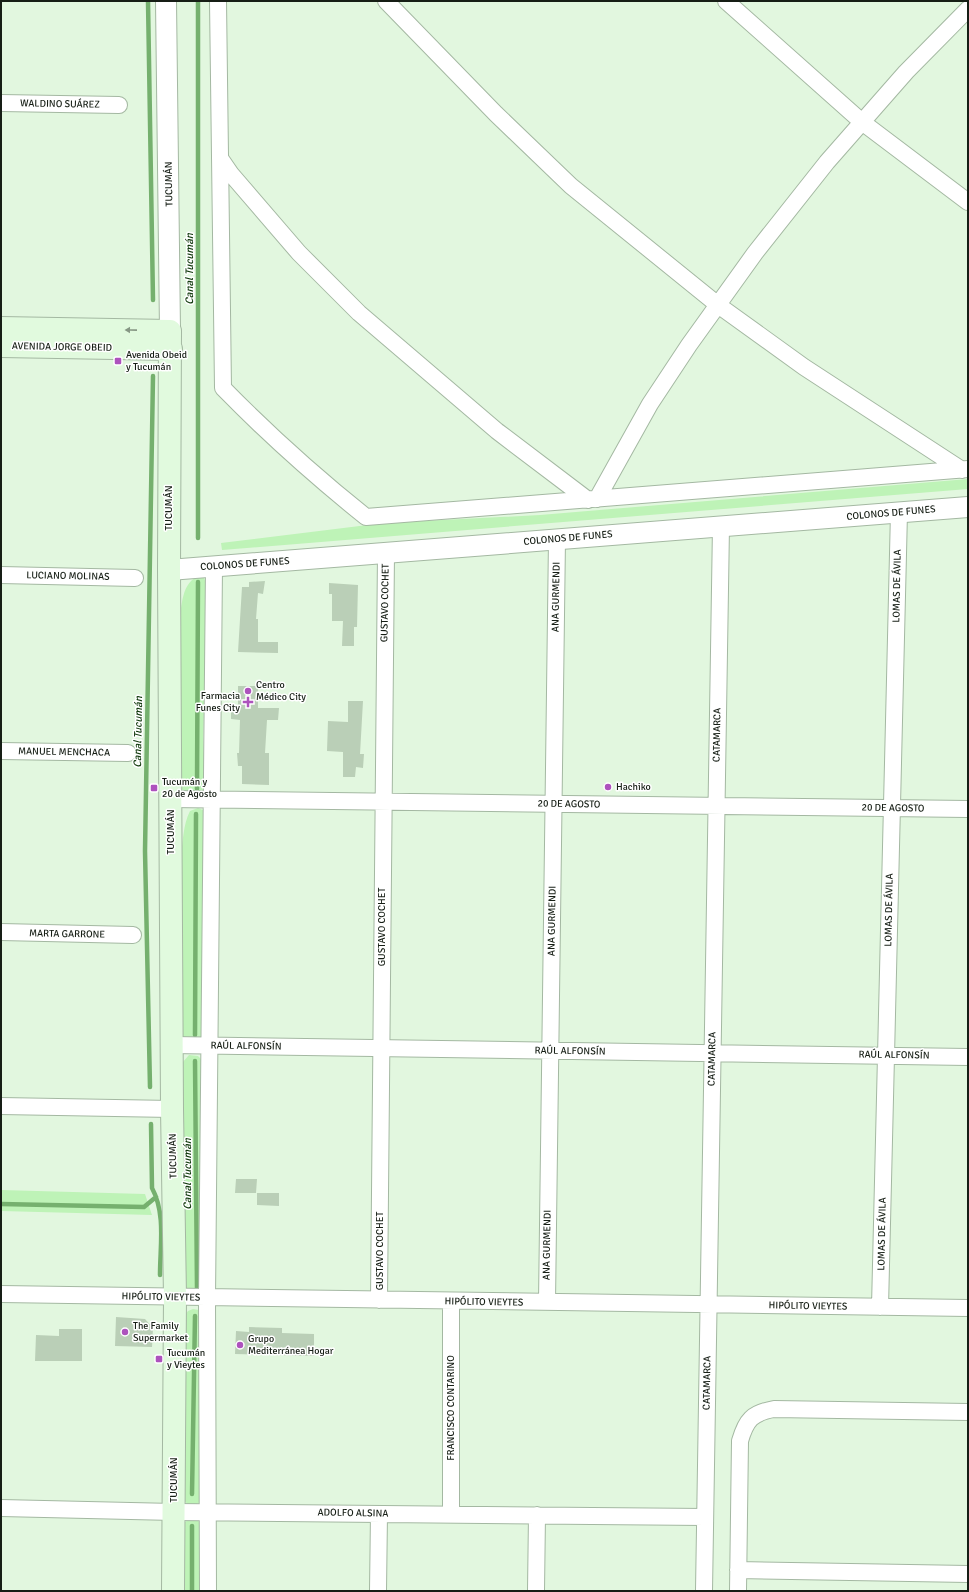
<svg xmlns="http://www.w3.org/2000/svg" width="969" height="1592" font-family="Signika,sans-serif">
	<rect width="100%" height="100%" fill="#e2f7df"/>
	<path fill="#bef3b7" d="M968,479V489L222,550L221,543L384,523L540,515Z
		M200,576L204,578L208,588L203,737L205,784L202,792L189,794L183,791L178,782L179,623C182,607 181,581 200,576Z
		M198,808L203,810L205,816L204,1039L183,1038L179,1027L181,856C183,841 183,825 190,811Z
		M189,1055L198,1056L205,1063L202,1290H185L182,1063Z
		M1,1190L145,1194L152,1215L1,1211Z
		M193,1309L199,1310L200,1502L195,1505H188L184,1500V1316L188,1311Z
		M189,1519H194L200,1522L201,1591H181L184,1523Z"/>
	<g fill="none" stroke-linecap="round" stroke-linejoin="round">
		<path stroke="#75b06e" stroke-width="4.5" d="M148,1L153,300
			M198,1V538
			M197,789L198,582
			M195,1035L196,814
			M195,1061L197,1288
			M150,1087L145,851L153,376
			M151,1124L152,1188C166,1214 160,1246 160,1275
			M1,1204L144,1207L156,1197
			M192,1494L195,1316
			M192,1591V1526"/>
	</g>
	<path fill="#bacfb7" d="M265,581L263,594L258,593L256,619H258V642H278V653L238,652L242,587H249V582Z
		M329,583L358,585L357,627H354V646H342L343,621H332V594H329Z
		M238,686H258V708H279L278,720H267L265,753H269V785L242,784V766H238L237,753H239L240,720L231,719V708H238Z
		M348,701H363L360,754H364L363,768L356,767L355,777H343V752L327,751L328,721L348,722Z
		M236,1179H257L256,1193H235Z
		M257,1193H279V1206L257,1205Z
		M116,1317L145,1319L153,1328L152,1347L115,1346Z
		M249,1327L282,1328V1333L314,1334V1356L235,1354L236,1331L249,1332Z
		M59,1329H82V1361H35L36,1335L59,1336Z"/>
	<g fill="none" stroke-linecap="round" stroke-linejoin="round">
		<g stroke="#a4b8a2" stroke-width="18">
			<path id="minor" d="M218,1L223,388C268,434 316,477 366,517L968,469
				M386,1L496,114L571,186L718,305L804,367L962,470
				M726,1L862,122L968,202
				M1,103L119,105
				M220,158L231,174L299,253L359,313L497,431L588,500
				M597,499L650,404L689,345L755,253L827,162L906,72L968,9
				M1,575L135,578
				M1,751L128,753
				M170,799L968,809
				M1,932L133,935
				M172,1045L968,1057
				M1,1106L172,1109
				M1,1294L968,1308
				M379,1300L386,553
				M547,1302L557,539
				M880,1307L899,512
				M1,1508L174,1512L705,1517
				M451,1514V1301
				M738,1570L968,1574
				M208,1591L207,1298L214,567
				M378,1591L379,1514
				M536,1591L537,1515
				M704,1591L721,526
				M738,1591L740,1441C746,1420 752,1413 774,1409L968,1412"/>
		</g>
		<g stroke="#a4b8a2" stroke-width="22">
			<path id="tertiary" d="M166,1L170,331
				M169,570L968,507"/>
		</g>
		<g stroke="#a4b8a2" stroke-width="24">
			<path id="secondary" d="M1,328L170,331L169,570L172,1109L175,1297L173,1591
				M1,346L171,349"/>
		</g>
		<use href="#minor" stroke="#fff" stroke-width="16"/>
		<use href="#tertiary" stroke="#fff" stroke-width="20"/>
		<use href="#secondary" stroke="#e1fade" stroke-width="22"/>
	</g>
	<defs><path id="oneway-solid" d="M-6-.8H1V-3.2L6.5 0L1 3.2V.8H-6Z"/></defs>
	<use fill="#869784" href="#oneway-solid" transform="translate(131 330) rotate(-179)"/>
	<g fill="#ad52bd" stroke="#fff" stroke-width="1.5">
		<rect x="114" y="357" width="8" height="8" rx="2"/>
		<circle cx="248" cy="691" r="4"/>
		<path d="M246 696h4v4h4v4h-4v4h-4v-4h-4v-4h4z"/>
		<circle cx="608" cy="787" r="4"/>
		<rect x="150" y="784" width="8" height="8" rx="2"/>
		<circle cx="125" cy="1332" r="4"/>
		<circle cx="240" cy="1345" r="4"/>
		<rect x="155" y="1355" width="8" height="8" rx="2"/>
	</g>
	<g text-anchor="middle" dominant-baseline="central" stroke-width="3" stroke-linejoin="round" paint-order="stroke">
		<g font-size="10" fill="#161e15" stroke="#fff">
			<text transform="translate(60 104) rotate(1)">WALDINO SUÁREZ</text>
			<text transform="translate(169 184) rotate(-91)">TUCUMÁN</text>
			<text transform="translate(62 347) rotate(1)">AVENIDA JORGE OBEID</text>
			<text transform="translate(169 508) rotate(-90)">TUCUMÁN</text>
			<text transform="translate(891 513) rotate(-5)">COLONOS DE FUNES</text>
			<text transform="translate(568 538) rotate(-5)">COLONOS DE FUNES</text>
			<text transform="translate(245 564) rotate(-4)">COLONOS DE FUNES</text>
			<text transform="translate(68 576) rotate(1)">LUCIANO MOLINAS</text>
			<text transform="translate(897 586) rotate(-89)">LOMAS DE ÁVILA</text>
			<text transform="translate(556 597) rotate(-89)">ANA GURMENDI</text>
			<text transform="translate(385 603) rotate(-89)">GUSTAVO COCHET</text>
			<text transform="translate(717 735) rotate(-89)">CATAMARCA</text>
			<text transform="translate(64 752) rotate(1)">MANUEL MENCHACA</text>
			<text transform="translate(569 804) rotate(1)">20 DE AGOSTO</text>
			<text transform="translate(893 808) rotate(1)">20 DE AGOSTO</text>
			<text transform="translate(171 832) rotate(-90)">TUCUMÁN</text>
			<text transform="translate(889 910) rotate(-89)">LOMAS DE ÁVILA</text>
			<text transform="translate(552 921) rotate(-89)">ANA GURMENDI</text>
			<text transform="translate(382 927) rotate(-90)">GUSTAVO COCHET</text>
			<text transform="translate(67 934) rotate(1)">MARTA GARRONE</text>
			<text transform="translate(246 1046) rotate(1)">RAÚL ALFONSÍN</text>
			<text transform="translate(570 1051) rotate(1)">RAÚL ALFONSÍN</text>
			<text transform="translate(894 1055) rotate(1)">RAÚL ALFONSÍN</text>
			<text transform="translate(712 1059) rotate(-89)">CATAMARCA</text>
			<text transform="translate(173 1156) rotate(-91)">TUCUMÁN</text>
			<text transform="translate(882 1234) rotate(-89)">LOMAS DE ÁVILA</text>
			<text transform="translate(547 1245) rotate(-89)">ANA GURMENDI</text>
			<text transform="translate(380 1251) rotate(-90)">GUSTAVO COCHET</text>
			<text transform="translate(161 1297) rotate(1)">HIPÓLITO VIEYTES</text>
			<text transform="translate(484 1302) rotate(1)">HIPÓLITO VIEYTES</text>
			<text transform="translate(808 1306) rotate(1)">HIPÓLITO VIEYTES</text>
			<text transform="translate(707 1383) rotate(-89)">CATAMARCA</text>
			<text transform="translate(451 1408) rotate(-90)">FRANCISCO CONTARINO</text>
			<text transform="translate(174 1480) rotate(-90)">TUCUMÁN</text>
			<text transform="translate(353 1513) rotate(1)">ADOLFO ALSINA</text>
		</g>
		<g font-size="10" fill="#161e15" stroke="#fff" text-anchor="start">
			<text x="126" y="355">Avenida Obeid<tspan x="126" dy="12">y Tucumán</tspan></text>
			<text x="256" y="685">Centro<tspan x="256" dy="12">Médico City</tspan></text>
			<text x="240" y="696" text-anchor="end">Farmacia<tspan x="240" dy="12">Funes City</tspan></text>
			<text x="162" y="782">Tucumán y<tspan x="162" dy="12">20 de Agosto</tspan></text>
			<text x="616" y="787">Hachiko</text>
			<text x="133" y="1326">The Family<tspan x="133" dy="12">Supermarket</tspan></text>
			<text x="248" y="1339">Grupo<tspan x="248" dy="12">Mediterránea Hogar</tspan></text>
			<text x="167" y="1353">Tucumán<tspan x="167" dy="12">y Vieytes</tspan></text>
		</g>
		<g font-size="11" font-style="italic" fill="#10390c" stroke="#fff">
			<text transform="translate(189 269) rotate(-90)">Canal Tucumán</text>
			<text transform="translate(138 732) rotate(-89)">Canal Tucumán</text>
			<text transform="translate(187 1174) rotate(-90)">Canal Tucumán</text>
		</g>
	</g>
	<rect width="969" height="1592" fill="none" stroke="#161e15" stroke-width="4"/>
</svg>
